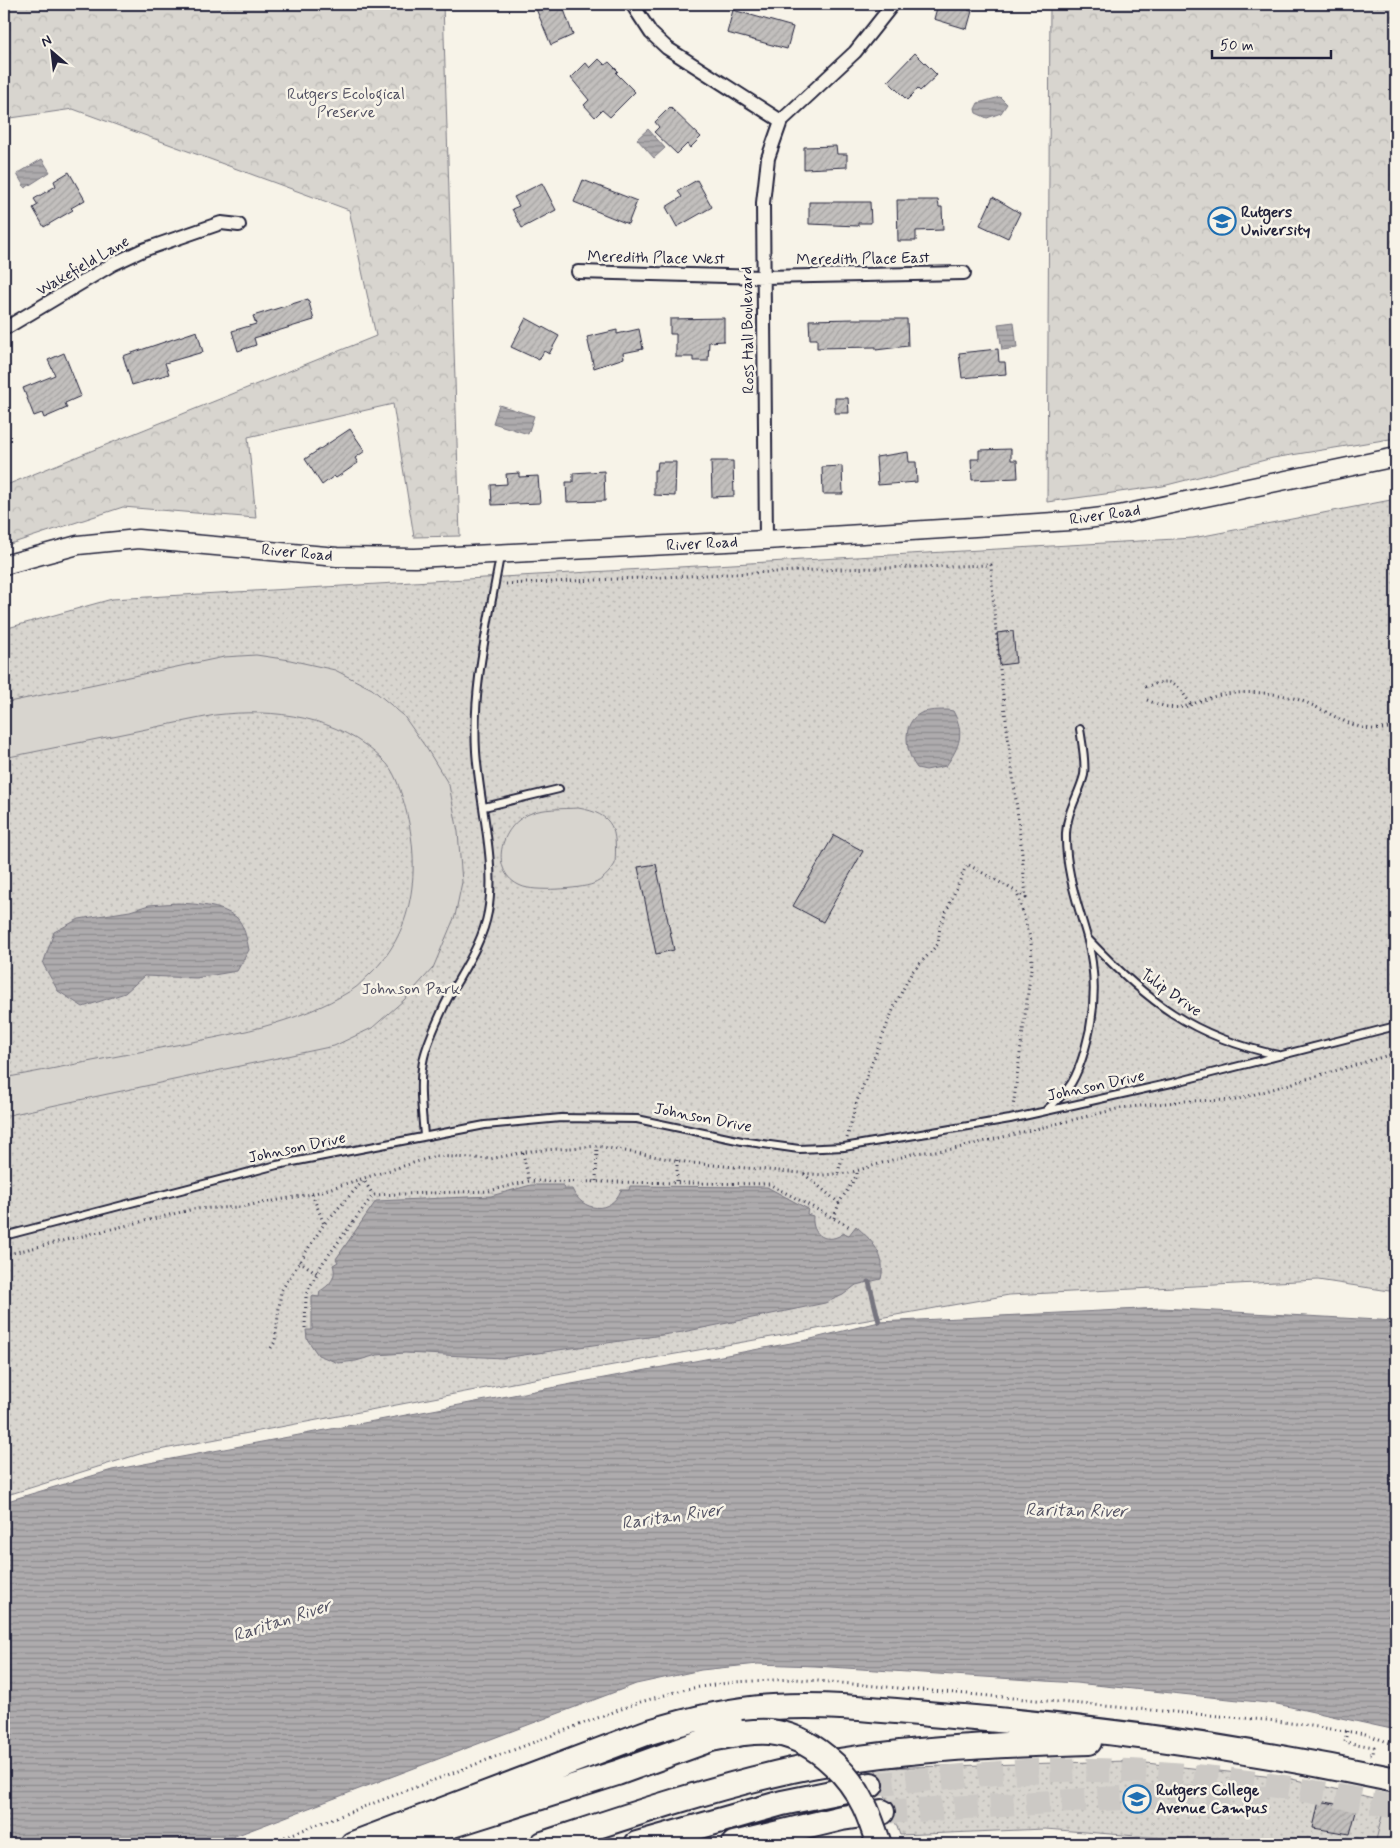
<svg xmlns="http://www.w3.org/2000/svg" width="1400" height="1848" font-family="Mynerve,sans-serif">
	<defs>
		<pattern id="forest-crowns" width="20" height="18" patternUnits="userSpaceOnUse" patternTransform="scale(1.25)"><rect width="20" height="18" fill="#d8d5cf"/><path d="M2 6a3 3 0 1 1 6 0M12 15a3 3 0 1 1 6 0" fill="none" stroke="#b9b7b3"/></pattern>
		<pattern id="park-dots" width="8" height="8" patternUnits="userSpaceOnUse" patternTransform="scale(1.25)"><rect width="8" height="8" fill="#d8d5cf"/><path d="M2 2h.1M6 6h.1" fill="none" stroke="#b9b7b3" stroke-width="1.8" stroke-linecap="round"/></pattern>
		<pattern id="water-rules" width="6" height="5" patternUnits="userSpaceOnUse" patternTransform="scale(1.25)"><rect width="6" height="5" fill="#aeabad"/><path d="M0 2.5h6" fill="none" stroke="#8d8b8e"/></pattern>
		<pattern id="building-hatch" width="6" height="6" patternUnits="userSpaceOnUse" patternTransform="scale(1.25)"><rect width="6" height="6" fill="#c2bfbd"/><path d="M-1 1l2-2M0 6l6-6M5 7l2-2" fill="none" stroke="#a6a4a3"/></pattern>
	</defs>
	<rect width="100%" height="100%" fill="#f7f3e8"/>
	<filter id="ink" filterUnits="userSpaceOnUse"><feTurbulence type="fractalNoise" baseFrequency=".02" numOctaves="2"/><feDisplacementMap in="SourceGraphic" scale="10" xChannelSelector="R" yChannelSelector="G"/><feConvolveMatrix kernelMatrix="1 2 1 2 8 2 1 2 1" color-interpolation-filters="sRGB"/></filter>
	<g filter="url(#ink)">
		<path fill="url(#forest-crowns)" stroke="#7d7c85" d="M4,4H443L460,536L414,537L393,404L248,437L256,518L123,507L4,546V486L376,336L349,210L73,109L4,119Z
			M1050,4H1396V438L1273,458L1163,486L1047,502Z"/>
		<path fill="url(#park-dots)" stroke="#7d7c85" d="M1396,499V1292L1318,1280L1009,1295L523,1381L143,1453L4,1496V629L112,599L1193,538Z
			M1128,1761L1292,1779L1396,1803V1844H1242L1045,1829L900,1835L875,1768Z"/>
		<path fill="#d8d5cf" stroke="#7d7c85" d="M256,655L290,660L335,670L372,689L403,715L427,749L449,785L458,832L462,882L455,916L433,968L404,1000L372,1028L334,1046L4,1116V1078C58,1068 111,1057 165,1047C230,1035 295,1025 352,990C359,986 364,979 370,974C417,930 421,861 404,803C400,789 394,769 383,760C338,716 275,708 215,715L4,758V703L224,657Z
			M578,808C615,814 617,830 615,864C609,873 603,880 593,884C580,889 534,892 521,886C488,872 500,826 529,814C542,808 563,809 578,808Z
			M1383,1812L1396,1815V1844H1375Z"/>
		<path fill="url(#water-rules)" stroke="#76747f" d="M1000,97L1007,104L1001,113L987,118L976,113L975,109L978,103Z
			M648,129L665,148L654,158L637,139Z
			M42,159L50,172L25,188L17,174Z
			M1014,322L1017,348L1002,350L998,324Z
			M499,405L534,416L528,434L493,423Z
			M948,710L953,711C965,733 960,746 946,766L926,770L917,768C906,754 900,723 921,713C929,710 940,710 948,710Z
			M178,903C196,904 220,905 236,917C244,924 247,940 249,950L237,971L196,978L144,976L125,993L83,1007L58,991L43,964L54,932L79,919L130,911L149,905Z
			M531,1185H563L564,1189H572C582,1212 611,1215 621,1190H629L630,1186L767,1187L808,1209L807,1214L813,1216C811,1236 828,1245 844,1233L849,1235L856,1226C871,1240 887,1255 881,1279L856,1285L843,1295L825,1303L762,1316L683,1332L503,1358L405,1353L377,1355L356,1361L338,1363L318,1355L307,1339L306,1330H312V1296L319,1297L320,1291C330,1285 337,1277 333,1265L338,1262L336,1259L376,1201L491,1196Z
			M1161,1308L1396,1321V1730L1277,1704L1076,1683L815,1666L758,1664L701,1670L636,1684L214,1844H4V1502L112,1470L807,1340L879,1322Z"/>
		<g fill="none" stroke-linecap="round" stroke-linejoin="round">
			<path stroke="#76747f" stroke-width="5" d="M869,1282L879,1322"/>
		</g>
		<path fill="url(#building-hatch)" stroke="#22223b" d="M534,4H562L573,35L551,45Z
			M938,4H970L968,10L972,11L967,29L934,19Z
			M733,10L793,27L787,49L727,33Z
			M915,53L937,75L920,91L918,89L907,100L888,81Z
			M599,59L605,65L609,62L618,71L616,73L635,92L610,117L602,110L595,117L584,105L589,100L571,78L586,63L590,68Z
			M670,107L701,137L690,148L687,144L677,154L654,132L659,127L655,122Z
			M836,146L837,154H847V167L804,169V147Z
			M69,172L85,200L71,208L73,210L44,227L33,208L38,205L34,199L56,186L54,181Z
			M583,180L637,201L628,224L574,202Z
			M697,180L712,207L677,227L666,207L682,197L678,191Z
			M542,183L556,210L522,228L512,209L519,206L514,197Z
			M993,197L1020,213L1008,238L980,225Z
			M897,200H938L939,207H942L943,230L916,231V241H898Z
			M809,202H870L871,223H858V226L809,224Z
			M308,299L314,320L254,338L256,345L238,351L232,331L256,324L253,316Z
			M526,318L559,336L549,354L544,351L539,360L511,347Z
			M724,318V341L709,342L708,361H693V357H676V334H670V319Z
			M853,319H907L908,346L876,350V347L817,348V339H810L809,320Z
			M639,329L643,349L623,353L624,358L594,368L587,337L617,330V334Z
			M197,331L203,352L165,363L169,374L132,385L123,356Z
			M998,349L999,362H1005L1006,374L962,378L959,353Z
			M64,353L81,396L65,403L67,408L44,418L42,413L34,416L23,388L55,375L48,360Z
			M835,398H848L849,413H835Z
			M350,429L365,451L355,458L358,463L336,478L334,476L322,485L305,459Z
			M1011,449V460H1017L1018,478L972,480L971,459H979V450Z
			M908,452L909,462H916L917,482L878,485L876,457Z
			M711,461H733L734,496L712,497Z
			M658,462H676L675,496L654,495V470H657Z
			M842,466L843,494H823L822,467Z
			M604,471L605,501L567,502L566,482H573V473Z
			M519,473V477L538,476L540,503L492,505L491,485L507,484L506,474Z
			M1013,631L1016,663L1000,665L997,633Z
			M834,835L863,851L823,922L793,906Z
			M656,864L674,950L656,954L638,867Z
			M1319,1801L1357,1808L1350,1834L1313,1828Z"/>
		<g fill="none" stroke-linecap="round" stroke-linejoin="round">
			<path stroke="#ccc9c5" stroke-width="24" stroke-dasharray="24 12" stroke-linecap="butt" d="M871,1785C945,1778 1021,1768 1095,1770C1197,1772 1296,1787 1396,1807
				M882,1812L1154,1796L1275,1798"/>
			<g stroke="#22223b" stroke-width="10">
				<path id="lane" d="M484,807L559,789
					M1088,939C1148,1002 1192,1037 1278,1055
					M1047,1109C1070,1091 1077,1077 1085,1049C1096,1011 1097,975 1087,937C1077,902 1065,869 1066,833C1067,811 1079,795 1084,775C1086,762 1082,742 1080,729
					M424,1136C422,1110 418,1082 424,1057C428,1040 438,1020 445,1004C460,974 482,946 488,912C497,861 479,802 476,751C472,686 489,620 500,556
					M4,1236L277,1165L485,1125L561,1118L637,1119L742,1141L799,1149L844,1147L1010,1119L1176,1082L1396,1026"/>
			</g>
			<g stroke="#22223b" stroke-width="16">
				<path id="street" d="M632,4L651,33L667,48L781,121
					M578,272L763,277L964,273
					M4,329L113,264L143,250L221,223L239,225
					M766,540L763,203L768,158L781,121L855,52L893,4"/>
			</g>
			<g stroke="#22223b" stroke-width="21">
				<path id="secondary" d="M4,565L78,545L138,539L337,557L415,558L766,540L1070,521L1119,515L1396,457"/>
			</g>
			<g stroke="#22223b" stroke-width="28">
				<path id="highway" d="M411,1838L617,1773L711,1739L743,1733
					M353,1844L646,1733C687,1720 729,1709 773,1707C836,1703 900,1712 963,1717C1109,1729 1253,1750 1396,1780
					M543,1844C625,1817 707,1789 792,1770C889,1749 990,1745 1089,1742
					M637,1844L782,1803L871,1785
					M734,1844L842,1818L882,1812"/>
			</g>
			<path stroke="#22223b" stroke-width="3" stroke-dasharray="1 4" stroke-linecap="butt" d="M506,584L841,569L991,565C997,676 1017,786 1026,898L1017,892L1031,941L1032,961L1013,1108
				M1145,687C1174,677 1175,681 1191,705
				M1147,700C1184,716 1186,703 1220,695C1241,691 1269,692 1289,697C1326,705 1356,740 1396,726
				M847,1138L857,1101L895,1005L912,972L938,944L940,926L967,864L1017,892
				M523,1153L529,1181
				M677,1160V1182
				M838,1173L842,1158
				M804,1174L839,1203
				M596,1181L597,1146
				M312,1194L324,1224
				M834,1218L839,1203L857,1175V1170
				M4,1255L194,1209L240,1207L312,1194L436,1156L490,1159L531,1151L597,1146L691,1163L823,1175L849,1173L915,1153L954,1149L1121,1108L1185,1101L1235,1100L1396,1053
				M299,1261L317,1273
				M305,1328L306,1294L322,1264L373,1195L489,1191L529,1181L769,1184L850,1227
				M271,1348L275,1342L281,1291L324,1224L364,1180L373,1195
				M1347,1731L1345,1742L1374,1747L1373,1754H1369
				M266,1844L637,1703L686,1689L735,1682L795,1679L1277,1721L1365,1734L1396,1745"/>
			<use href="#lane" stroke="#f7f3e8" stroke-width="6"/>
			<use href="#street" stroke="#f7f3e8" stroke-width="12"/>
			<use href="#secondary" stroke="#f7f3e8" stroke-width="18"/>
			<use href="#highway" stroke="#f7f3e8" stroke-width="24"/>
			<g stroke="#22223b" stroke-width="28" stroke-linecap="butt">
				<path id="highway-bridge" d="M743,1733C752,1732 761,1731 770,1732C810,1736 847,1770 864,1805C870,1817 874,1831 879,1844"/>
			</g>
			<use href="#highway-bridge" stroke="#f7f3e8" stroke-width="24"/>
		</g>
	</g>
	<defs>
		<g id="university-ring" transform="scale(1.4375)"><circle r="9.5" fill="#f7f3e8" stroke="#1f6fb2" stroke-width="1.5"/><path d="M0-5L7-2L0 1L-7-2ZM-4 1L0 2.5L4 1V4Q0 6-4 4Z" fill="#1f6fb2"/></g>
	</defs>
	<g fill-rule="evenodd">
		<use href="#university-ring" x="1222" y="221"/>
		<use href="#university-ring" x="1137" y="1799"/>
	</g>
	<g text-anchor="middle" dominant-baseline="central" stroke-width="5" stroke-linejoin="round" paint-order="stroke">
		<g font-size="16" fill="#504f60" stroke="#f7f3e8">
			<text x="346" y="94">Rutgers Ecological<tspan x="346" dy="18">Preserve</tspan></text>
			<text x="411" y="989">Johnson Park</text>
		</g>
		<g font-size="16" font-weight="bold" fill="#22223b" stroke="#f7f3e8" text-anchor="start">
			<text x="1241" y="212">Rutgers<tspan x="1241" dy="18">University</tspan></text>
			<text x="1156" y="1790">Rutgers College<tspan x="1156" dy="18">Avenue Campus</tspan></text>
		</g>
		<g font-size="16" fill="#22223b" stroke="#f7f3e8">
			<text transform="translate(656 258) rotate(1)">Meredith Place West</text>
			<text transform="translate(863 259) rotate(-1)">Meredith Place East</text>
			<text transform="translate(83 266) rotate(-30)">Wakefield Lane</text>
			<text transform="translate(748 330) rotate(-91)">Ross Hall Boulevard</text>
			<text transform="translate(1105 515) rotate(-8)">River Road</text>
			<text transform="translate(702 544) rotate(-3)">River Road</text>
			<text transform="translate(297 553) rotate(5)">River Road</text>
			<text transform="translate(1171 993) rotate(35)">Tulip Drive</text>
			<text transform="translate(1096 1086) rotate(-12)">Johnson Drive</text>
			<text transform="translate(703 1118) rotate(11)">Johnson Drive</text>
			<text transform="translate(297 1148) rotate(-12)">Johnson Drive</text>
		</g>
		<g font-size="18" font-style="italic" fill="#535263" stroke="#f7f3e8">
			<text transform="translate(1076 1511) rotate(1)">Raritan River</text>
			<text transform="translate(672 1517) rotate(-8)">Raritan River</text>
			<text transform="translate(282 1621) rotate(-18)">Raritan River</text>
		</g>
	</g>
	<rect width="1400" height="1848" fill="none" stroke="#f7f3e8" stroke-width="20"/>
	<rect x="10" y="10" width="1380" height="1828" fill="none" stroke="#22223b" stroke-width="2" filter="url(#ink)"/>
	<g transform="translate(52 52) rotate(332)" stroke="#f7f3e8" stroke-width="4" paint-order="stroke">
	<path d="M0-4L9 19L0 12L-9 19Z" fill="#22223b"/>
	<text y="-8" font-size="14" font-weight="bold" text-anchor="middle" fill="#22223b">N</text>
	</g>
	<path d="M1212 50v8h119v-8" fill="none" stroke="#22223b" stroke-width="2.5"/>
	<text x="1220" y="50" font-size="15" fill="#22223b" stroke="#f7f3e8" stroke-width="4" paint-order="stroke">50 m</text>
</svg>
